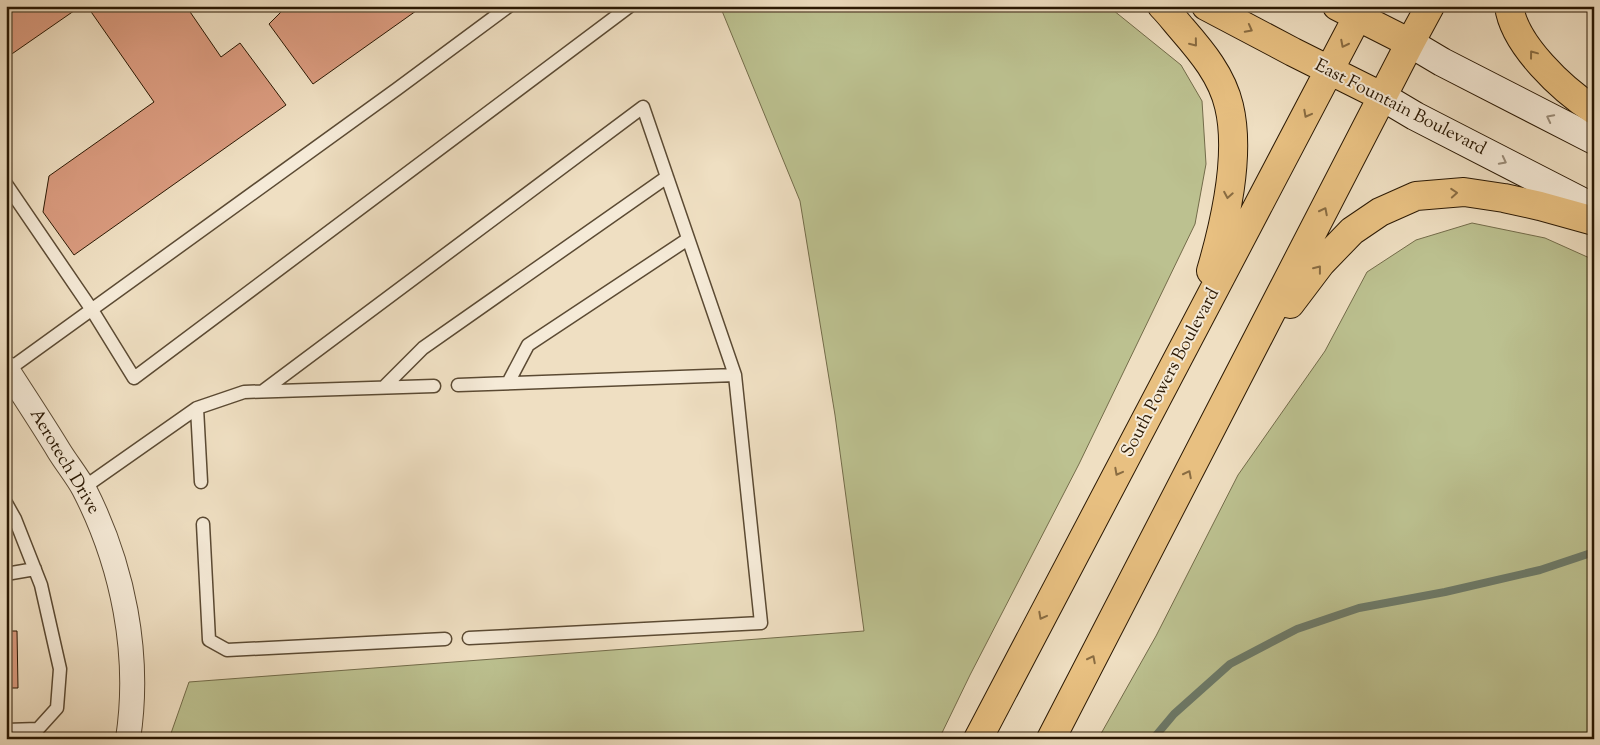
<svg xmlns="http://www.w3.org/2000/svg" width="1600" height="745" font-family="'Sorts Mill Goudy',serif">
	<rect width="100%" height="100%" fill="#efdfc2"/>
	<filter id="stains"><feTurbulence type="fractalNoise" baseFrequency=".004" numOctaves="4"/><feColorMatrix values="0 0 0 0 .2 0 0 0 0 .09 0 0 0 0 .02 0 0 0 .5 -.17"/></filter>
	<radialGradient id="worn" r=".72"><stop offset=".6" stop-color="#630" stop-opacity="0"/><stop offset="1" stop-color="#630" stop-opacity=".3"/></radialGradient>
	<path fill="#bcc190" stroke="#736c4a" d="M720,6H1108L1181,65L1202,101L1206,164L1195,224L1079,464L970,675L939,739H169L189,682L864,631L835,415L800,201Z
		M1472,223L1545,238L1594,260V739H1098L1156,636L1238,475L1325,351L1367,272L1416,240Z"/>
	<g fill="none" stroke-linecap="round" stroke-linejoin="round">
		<path stroke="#6d7b6a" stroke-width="8" d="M1153,739L1174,714L1230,664L1297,629L1359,608L1445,592L1540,570L1594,552"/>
	</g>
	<path fill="#da9b7f" stroke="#2a1803" d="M6,6H81L6,58Z
		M87,6H186L221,57L240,43L286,105L74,255L43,212L49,176L154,102Z
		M287,6H423L313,84L269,24Z
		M6,631H17L18,688H6Z"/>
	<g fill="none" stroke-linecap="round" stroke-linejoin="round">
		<g stroke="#5b4a33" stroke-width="15">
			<path id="lane" d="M6,184L92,310L134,378L630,6
				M8,370L397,89L509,6
				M508,383L528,345L688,239
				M458,385L735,375L761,623L469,638
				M384,387L423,348L667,177
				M263,391L643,107L735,375
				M197,408L201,482
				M83,488L197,408L244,392L434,386
				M6,503L15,519L41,585L60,669L57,708L38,729L6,730
				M203,524L209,640L227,650L445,639
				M6,574L35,569"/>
		</g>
		<g stroke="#5b4a33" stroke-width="26">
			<path id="street" d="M6,368C24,396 42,423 59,451C67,464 77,476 84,489C123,565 141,654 128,739"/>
		</g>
		<g stroke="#2a1803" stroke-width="30">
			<path id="secondary" d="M1410,43L1442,62L1594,140
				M1383,97L1415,116L1594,208"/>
		</g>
		<g stroke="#2a1803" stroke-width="30">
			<path id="highway" d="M1162,6C1169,13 1175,21 1182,29C1202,52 1222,76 1229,106C1241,156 1225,223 1211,271
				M1206,6L1293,52L1383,97
				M1337,6L1410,43
				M1509,6C1514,45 1563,90 1594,110
				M1290,304L1321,263L1352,231L1380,212L1416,196L1464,192L1504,198L1540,206L1594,221
				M978,739L1363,6
				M1051,739L1410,43L1430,6"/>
		</g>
		<use href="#lane" stroke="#f5ead7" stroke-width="12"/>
		<use href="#street" stroke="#f5ead7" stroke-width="24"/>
		<use href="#secondary" stroke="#f5ead7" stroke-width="28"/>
		<use href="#highway" stroke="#e8c081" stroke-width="28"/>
	</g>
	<defs><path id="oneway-chevron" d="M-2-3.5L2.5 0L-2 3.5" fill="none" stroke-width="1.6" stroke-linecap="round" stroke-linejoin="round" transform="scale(1.25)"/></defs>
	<g stroke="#896c42">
		<use href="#oneway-chevron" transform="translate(1249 29) rotate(28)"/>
		<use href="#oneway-chevron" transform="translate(1194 43) rotate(51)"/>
		<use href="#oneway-chevron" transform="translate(1344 44) rotate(117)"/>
		<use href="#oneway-chevron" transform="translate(1533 54) rotate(-127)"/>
		<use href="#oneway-chevron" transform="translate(1307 114) rotate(118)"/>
		<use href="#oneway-chevron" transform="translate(1454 193) rotate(-4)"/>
		<use href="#oneway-chevron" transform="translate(1228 195) rotate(100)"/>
		<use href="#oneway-chevron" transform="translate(1324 211) rotate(-63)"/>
		<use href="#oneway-chevron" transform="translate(1318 269) rotate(-52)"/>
		<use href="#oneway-chevron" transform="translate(1118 472) rotate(118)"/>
		<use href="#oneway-chevron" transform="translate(1188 474) rotate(-63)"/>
		<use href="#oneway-chevron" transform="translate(1042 616) rotate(118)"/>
		<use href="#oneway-chevron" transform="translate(1092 659) rotate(-63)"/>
	</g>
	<g stroke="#9a8c78">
		<use href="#oneway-chevron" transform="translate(1550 118) rotate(-153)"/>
		<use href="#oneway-chevron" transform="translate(1503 161) rotate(27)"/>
	</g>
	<g text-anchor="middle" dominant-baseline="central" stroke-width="4" stroke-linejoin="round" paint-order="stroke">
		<g font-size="18" fill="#2a1803" stroke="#f5ead7">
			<text transform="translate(1400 108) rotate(27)">East Fountain Boulevard</text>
			<text transform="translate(1171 373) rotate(-62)">South Powers Boulevard</text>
			<text transform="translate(64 462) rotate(59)">Aerotech Drive</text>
		</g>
	</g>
	<rect width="1600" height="745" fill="none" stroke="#efdfc2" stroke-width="25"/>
	<rect x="8" y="8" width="1585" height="730" fill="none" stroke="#2a1803" stroke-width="2.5"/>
	<rect x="12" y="12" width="1575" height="720" fill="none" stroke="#2a1803"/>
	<rect width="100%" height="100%" filter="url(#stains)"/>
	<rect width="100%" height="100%" fill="url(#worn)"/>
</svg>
